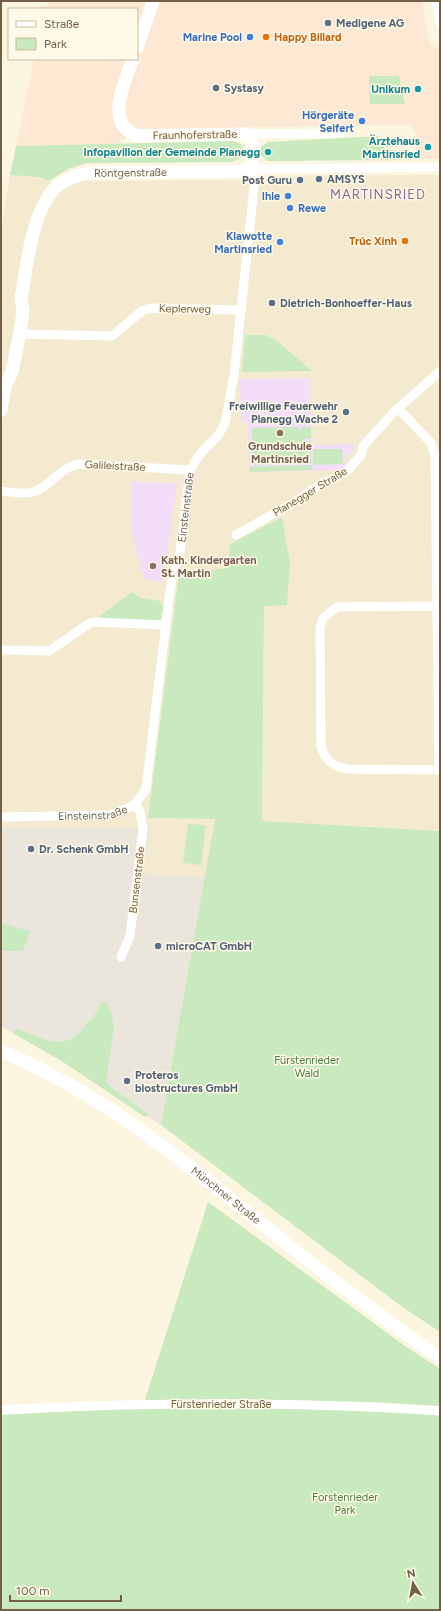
<svg xmlns="http://www.w3.org/2000/svg" width="441" height="1611" font-family="Figtree,sans-serif">
	<rect width="100%" height="100%" fill="#fcf6e0"/>
	<path fill="#f4eacf" d="M10,175L39,177L49,181L236,180L269,176L440,175V831L262,822L264,605H287L290,563L282,517L230,544L227,568L148,818L215,819L206,878L144,873L150,829L1,827V230Z"/>
	<path fill="#fde8d4" d="M48,1H422L430,46L440,48V159H417L416,136L411,125L143,129L116,144L16,146L34,59H137V9H24L48,6Z"/>
	<path fill="#ebe6dc" d="M1,827L150,829L144,873L206,878L161,1125L67,1064L1,1026V951L23,950L29,931L1,923Z"/>
	<path fill="#f3ddf8" d="M310,378L312,445L354,444V450L350,454L346,455V470L249,472L248,422H241L240,379Z
		M132,482L177,483L163,583L145,579L136,554L132,532Z"/>
	<path fill="#c9e9bf" d="M399,76L405,104H370L369,76Z
		M379,136L385,150H404L403,160L267,161L260,154L261,147L268,142Z
		M390,137H397V146L387,148L384,141Z
		M232,141L241,144L244,151L241,158L232,162L87,163L68,169L49,181L39,177L10,175L16,146Z
		M245,335H265L275,339L312,371L242,372Z
		M299,427L300,433L302,427H311V439H307L301,436L307,441H311V464L253,465L252,428Z
		M313,449H342L343,464L313,465Z
		M312,465V470L250,472V467Z
		M282,517L290,563L287,605L264,606L262,821L440,831V1332L401,1306L161,1125L215,819L148,818L179,575L227,568L230,544Z
		M132,592L141,598L160,601L163,606L162,617L158,621L100,619L97,618Z
		M188,823L206,826L201,865L183,863Z
		M1,923L30,931L23,951H1Z
		M102,1002H106L111,1011L114,1028L106,1081L112,1088L148,1114L145,1117L63,1062L13,1033L16,1029C44,1039 69,1055 88,1021H91Z
		M208,1202L405,1346L440,1369V1406L372,1402L145,1400Z
		M146,1407L349,1408L440,1414V1610H1V1415Z"/>
	<g fill="none" stroke-linecap="round" stroke-linejoin="round">
		<g stroke="#fff" stroke-width="9">
			<path d="M436,1L440,23"/>
			<path d="M247,134L341,133"/>
			<path d="M19,334L112,336L142,311L150,308L241,310"/>
			<path d="M398,408L431,443L435,456L439,770"/>
			<path d="M1,491C11,492 23,495 33,492C49,489 56,469 79,464L190,470"/>
			<path d="M236,535L296,501L324,482L334,479L348,470L362,454L363,446L395,411L440,371"/>
			<path d="M440,606L337,607L323,618L320,628L321,747C326,761 332,766 347,769L440,770"/>
			<path d="M1,650L49,651L90,623L94,622L166,625"/>
			<path id="s1" d="M1,817L110,815L128,808L135,804L146,789L169,598L173,573L179,560L190,470L199,455L218,436L225,423L228,408L234,375L255,179L249,169L440,167"/>
			<path d="M121,957L130,936L143,829L140,812L135,804"/>
			<path d="M1,1410C148,1402 294,1401 440,1411"/>
		</g>
		<g stroke="#fff" stroke-width="13">
			<path d="M137,48L153,1"/>
			<path id="s2" d="M1,410L5,386L12,372L20,332L23,311L21,299C27,266 31,215 54,189C62,180 75,176 87,173L241,171L249,169C255,156 256,146 247,134L138,136C103,124 125,83 133,59"/>
			<path id="s3" d="M1,1051C114,1098 206,1180 301,1255C340,1286 380,1315 420,1344L440,1357"/>
		</g>
	</g>
	<g fill="#5c6f8a" stroke="#fffae7" stroke-width="1.5">
		<circle cx="328" cy="23" r="4"/>
		<circle cx="216" cy="88" r="4"/>
		<circle cx="319" cy="179" r="4"/>
		<circle cx="300" cy="180" r="4"/>
		<circle cx="272" cy="303" r="4"/>
		<circle cx="346" cy="412" r="4"/>
		<circle cx="31" cy="849" r="4"/>
		<circle cx="158" cy="946" r="4"/>
		<circle cx="127" cy="1081" r="4"/>
	</g>
	<g fill="#3f7fe0" stroke="#fffae7" stroke-width="1.5">
		<circle cx="250" cy="37" r="4"/>
		<circle cx="362" cy="121" r="4"/>
		<circle cx="288" cy="196" r="4"/>
		<circle cx="290" cy="208" r="4"/>
		<circle cx="280" cy="242" r="4"/>
	</g>
	<g fill="#e8710a" stroke="#fffae7" stroke-width="1.5">
		<circle cx="266" cy="37" r="4"/>
		<circle cx="405" cy="241" r="4"/>
	</g>
	<g fill="#0f9aa8" stroke="#fffae7" stroke-width="1.5">
		<circle cx="418" cy="89" r="4"/>
		<circle cx="428" cy="147" r="4"/>
		<circle cx="268" cy="152" r="4"/>
	</g>
	<g fill="#8d6e63" stroke="#fffae7" stroke-width="1.5">
		<circle cx="280" cy="433" r="4"/>
		<circle cx="153" cy="566" r="4"/>
	</g>
	<g text-anchor="middle" dominant-baseline="central" stroke-width="3" stroke-linejoin="round" paint-order="stroke">
		<g font-size="11" font-weight="bold" fill="#4e5e75" stroke="#fffae7" text-anchor="start">
			<text x="336" y="23">Medigene AG</text>
			<text x="224" y="88">Systasy</text>
			<text x="327" y="179">AMSYS</text>
			<text x="292" y="180" text-anchor="end">Post Guru</text>
			<text x="280" y="303">Dietrich-Bonhoeffer-Haus</text>
			<text x="338" y="406" text-anchor="end">Freiwillige Feuerwehr<tspan x="338" dy="13">Planegg Wache 2</tspan></text>
			<text x="39" y="849">Dr. Schenk GmbH</text>
			<text x="166" y="946">microCAT GmbH</text>
			<text x="135" y="1075">Proteros<tspan x="135" dy="13">biostructures GmbH</tspan></text>
		</g>
		<g font-size="11" font-weight="bold" fill="#366cbe" stroke="#fffae7" text-anchor="end">
			<text x="242" y="37">Marine Pool</text>
			<text x="354" y="115">Hörgeräte<tspan x="354" dy="13">Seifert</tspan></text>
			<text x="280" y="196">Ihle</text>
			<text x="298" y="208" text-anchor="start">Rewe</text>
			<text x="272" y="236">Klawotte<tspan x="272" dy="13">Martinsried</tspan></text>
		</g>
		<g font-size="11" font-weight="bold" fill="#c56008" stroke="#fffae7" text-anchor="start">
			<text x="274" y="37">Happy Billard</text>
			<text x="397" y="241" text-anchor="end">Trúc Xinh</text>
		</g>
		<g font-size="11" font-weight="bold" fill="#0d838f" stroke="#fffae7" text-anchor="end">
			<text x="410" y="89">Unikum</text>
			<text x="420" y="141">Ärztehaus<tspan x="420" dy="13">Martinsried</tspan></text>
			<text x="260" y="152">Infopavillon der Gemeinde Planegg</text>
		</g>
		<g font-size="11" fill="#735f48" stroke="#fffae7">
			<text transform="translate(195 135) rotate(-1)">Fraunhoferstraße</text>
			<text stroke="none"><textPath href="#s2" startOffset="311">Röntgenstraße</textPath></text>
			<text transform="translate(185 309) rotate(1)">Keplerweg</text>
			<text transform="translate(115 466) rotate(3)">Galileistraße</text>
			<text transform="translate(310 492) rotate(-31)">Planegger Straße</text>
			<text stroke="none"><textPath href="#s1" startOffset="440">Einsteinstraße</textPath></text>
			<text stroke="none"><textPath href="#s1" startOffset="92">Einsteinstraße</textPath></text>
			<text transform="translate(137 880) rotate(-83)">Bunsenstraße</text>
			<text stroke="none"><textPath href="#s3" startOffset="268">Münchner Straße</textPath></text>
			<text x="221" y="1404">Fürstenrieder Straße</text>
		</g>
		<g font-size="11" font-weight="bold" fill="#785e54" stroke="#fffae7">
			<text x="280" y="446">Grundschule<tspan x="280" dy="13">Martinsried</tspan></text>
			<text x="161" y="560" text-anchor="start">Kath. Kindergarten<tspan x="161" dy="13">St. Martin</tspan></text>
		</g>
		<g font-size="11" fill="#497f42" stroke="#fffae7">
			<text x="307" y="1060">Fürstenrieder<tspan x="307" dy="13">Wald</tspan></text>
			<text x="345" y="1497">Forstenrieder<tspan x="345" dy="13">Park</tspan></text>
		</g>
		<g font-size="13" letter-spacing="1" fill="#8f6397" stroke="#fffae7">
			<text x="378" y="194">MARTINSRIED</text>
		</g>
	</g>
	<rect width="441" height="1611" fill="none" stroke="#735f48" stroke-width="4"/>
	<rect x="8" y="8" width="130" height="52" fill="#fffae7" stroke="#c7bca7"/>
	<rect x="16" y="21" width="20" height="6" fill="#ffffff" stroke="#c7bca7"/>
	<text x="44" y="28" font-size="12" fill="#735f48">Straße</text>
	<rect x="16" y="38" width="20" height="12" fill="#c9e9bf" stroke="#c7bca7"/>
	<text x="44" y="48" font-size="12" fill="#735f48">Park</text>
	<g transform="translate(413 1583) rotate(349)" stroke="#fffae7" stroke-width="3" paint-order="stroke">
	<path d="M0-3L7 15L0 10L-7 15Z" fill="#735f48"/>
	<text y="-6" font-size="11" font-weight="bold" text-anchor="middle" fill="#735f48">N</text>
	</g>
	<path d="M10 1595v6h111v-6" fill="none" stroke="#735f48" stroke-width="2"/>
	<text x="16" y="1595" font-size="12" fill="#735f48" stroke="#fffae7" stroke-width="3" paint-order="stroke">100 m</text>
</svg>
